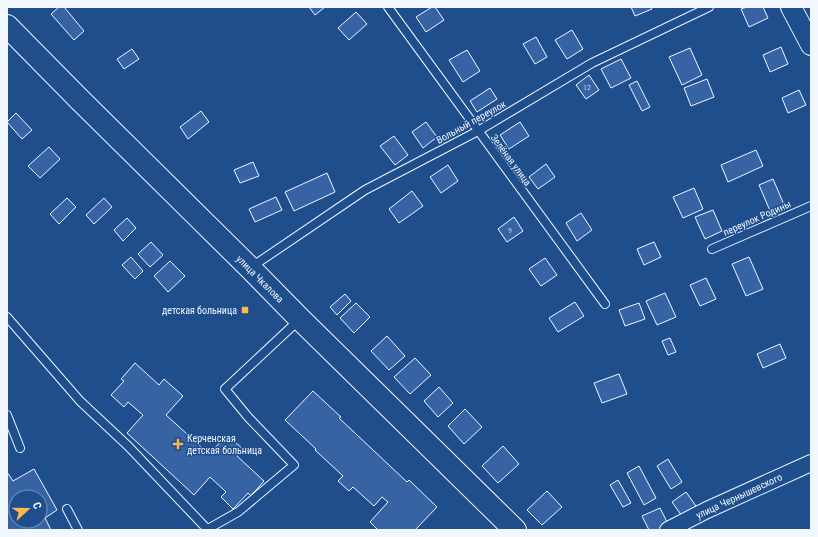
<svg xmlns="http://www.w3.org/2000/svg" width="818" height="537" font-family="'Roboto Condensed',sans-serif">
	<rect width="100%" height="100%" fill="#1f4e8c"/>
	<path fill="#3563a3" stroke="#f2f6ff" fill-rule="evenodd" d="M59,7H64L84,31L74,40L51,14Z
		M309,7H325L315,15Z
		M432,7H435L444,20L426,32L416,17Z
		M631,7H651L652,9L635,16Z
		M747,7H763L768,18L749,27L741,9Z
		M356,12L367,24L349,40L338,28Z
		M572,30L583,49L567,59L555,40Z
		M536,37L547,57L535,64L523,44Z
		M781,47L788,64L770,72L763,55Z
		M690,48L702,75L682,85L669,57Z
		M132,49L139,59L124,69L117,59Z
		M467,50L480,71L463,82L449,60Z
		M621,59L631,78L611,88L601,69Z
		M589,75L599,90L586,99L576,85Z
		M707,79L714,97L691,106L684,88Z
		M637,81L650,107L642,111L629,85Z
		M490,88L497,99L477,112L470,101Z
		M799,90L806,105L788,113L782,98Z
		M201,111L209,122L188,139L180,127Z
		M16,113L32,130L22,139L7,122Z
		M426,122L437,137L423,148L412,132Z
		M520,122L529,136L509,149L500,135Z
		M394,136L408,155L395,165L380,146Z
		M49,147L60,159L40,178L28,166Z
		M756,150L763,166L728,182L721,165Z
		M253,162L259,176L240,183L234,170Z
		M546,164L555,177L538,189L529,177Z
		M448,165L458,181L441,193L430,177Z
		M327,173L335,192L294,211L285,192Z
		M773,179L785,207L771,213L759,185Z
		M694,188L703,209L683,218L673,197Z
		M412,191L423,206L399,223L389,209Z
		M276,197L282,210L255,222L249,209Z
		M67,198L76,207L59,224L50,214Z
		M104,198L112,207L94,224L86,215Z
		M713,210L722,231L705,239L695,217Z
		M581,213L592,230L577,241L566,223Z
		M514,217L523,231L507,242L498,229Z
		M127,218L136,228L123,241L114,230Z
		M151,242L163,255L150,267L138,254Z
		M654,242L661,257L644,265L637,249Z
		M131,257L143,271L135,279L122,265Z
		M749,257L763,289L746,296L732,264Z
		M545,258L557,275L541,286L529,269Z
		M170,261L185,276L168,292L154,276Z
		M706,278L716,299L700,306L690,285Z
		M665,293L676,317L657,325L646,301Z
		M345,294L351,301L337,315L330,307Z
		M575,302L584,316L558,332L549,318Z
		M356,303L370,317L354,333L340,318Z
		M639,303L645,319L625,326L619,310Z
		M387,336L405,356L389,370L371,351Z
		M670,338L676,352L668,355L662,341Z
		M780,344L786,358L763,368L757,354Z
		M415,358L431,375L410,394L394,377Z
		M135,363L159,385L164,379L183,396L166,415L209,454L227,435L243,449L237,456L264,481L251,496L248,493L233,509L221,497L226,492L210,477L194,495L127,433L143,415L128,402L124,407L111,395L124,381L121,379Z
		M619,374L627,394L602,403L594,383Z
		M439,387L453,403L438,417L424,401Z
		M313,391L341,417L339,418L407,482L409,480L437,507L415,530H378L370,522L388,502L382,497L374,506L353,487L349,491L338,481L343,476L315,450L316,449L285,420Z
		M465,409L482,427L464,444L448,426Z
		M503,446L519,464L498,483L482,466Z
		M668,459L682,482L671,489L657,466Z
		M639,466L656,498L644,505L627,473Z
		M34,469L57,510L45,518L51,530H7V472L13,481ZM16,497H40V521H16Z
		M618,480L631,503L623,507L610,485Z
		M547,491L562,507L542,525L527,510Z
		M686,492L698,509L684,519L672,502Z
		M660,508L669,526L659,530H649L642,516Z"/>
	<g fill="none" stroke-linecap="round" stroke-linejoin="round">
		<g stroke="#f2f6ff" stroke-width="10">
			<path id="service" d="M388,7L605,304
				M712,249L811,206
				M250,268L365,190L478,131L592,63L709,7
				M7,317L80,401L128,446L207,529
				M7,415L20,448
				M67,509L78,530
				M206,530L238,512L294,465L248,417L225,389L300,319"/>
		</g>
		<g stroke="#f2f6ff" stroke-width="18">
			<path id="minor" d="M668,530L707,510L811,463"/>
		</g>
		<g stroke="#f2f6ff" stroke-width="22">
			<path id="tertiary" d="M791,7L811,45"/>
		</g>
		<g stroke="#f2f6ff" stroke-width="24">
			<path id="primary" d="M7,26L80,100L250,268L300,319L515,530"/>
		</g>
		<use href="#service" stroke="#1f4e8c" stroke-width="8"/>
		<use href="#minor" stroke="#1f4e8c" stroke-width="16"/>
		<use href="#tertiary" stroke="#1f4e8c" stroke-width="20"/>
		<use href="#primary" stroke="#1f4e8c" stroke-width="22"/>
	</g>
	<g fill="#ffb74d" stroke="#1f4e8c" stroke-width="1.5">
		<rect x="241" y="306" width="8" height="8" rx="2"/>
		<path d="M176 438h4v4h4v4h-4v4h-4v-4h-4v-4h4z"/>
	</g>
	<g text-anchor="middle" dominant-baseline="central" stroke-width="3" stroke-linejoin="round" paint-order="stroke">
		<g font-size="8" fill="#c3d1e8">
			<text x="587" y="87">12</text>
			<text x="510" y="230">9</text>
		</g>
		<g font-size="10" fill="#f2f6ff" stroke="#1f4e8c">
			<text transform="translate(471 122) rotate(-29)">Вольный переулок</text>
			<text transform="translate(511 160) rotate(54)">Зелёная улица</text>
			<text transform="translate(757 218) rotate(-24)">переулок Родины</text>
			<text transform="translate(260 279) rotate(45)">улица Чкалова</text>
			<text transform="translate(739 496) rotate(-25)">улица Чернышевского</text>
		</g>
		<g font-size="10" fill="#f2f6ff" stroke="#1f4e8c" text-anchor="end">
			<text x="237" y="310">детская больница</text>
			<text x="187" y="438" text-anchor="start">Керченская<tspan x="187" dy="12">детская больница</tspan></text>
		</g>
	</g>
	<rect width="818" height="537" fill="none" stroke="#f2f6ff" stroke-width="16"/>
	<g transform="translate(28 509) rotate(69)"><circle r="19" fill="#1f4e8c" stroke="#7391ba"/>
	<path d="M0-3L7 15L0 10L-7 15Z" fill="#ffb74d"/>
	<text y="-6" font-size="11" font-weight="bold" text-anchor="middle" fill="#f2f6ff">С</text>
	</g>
</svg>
